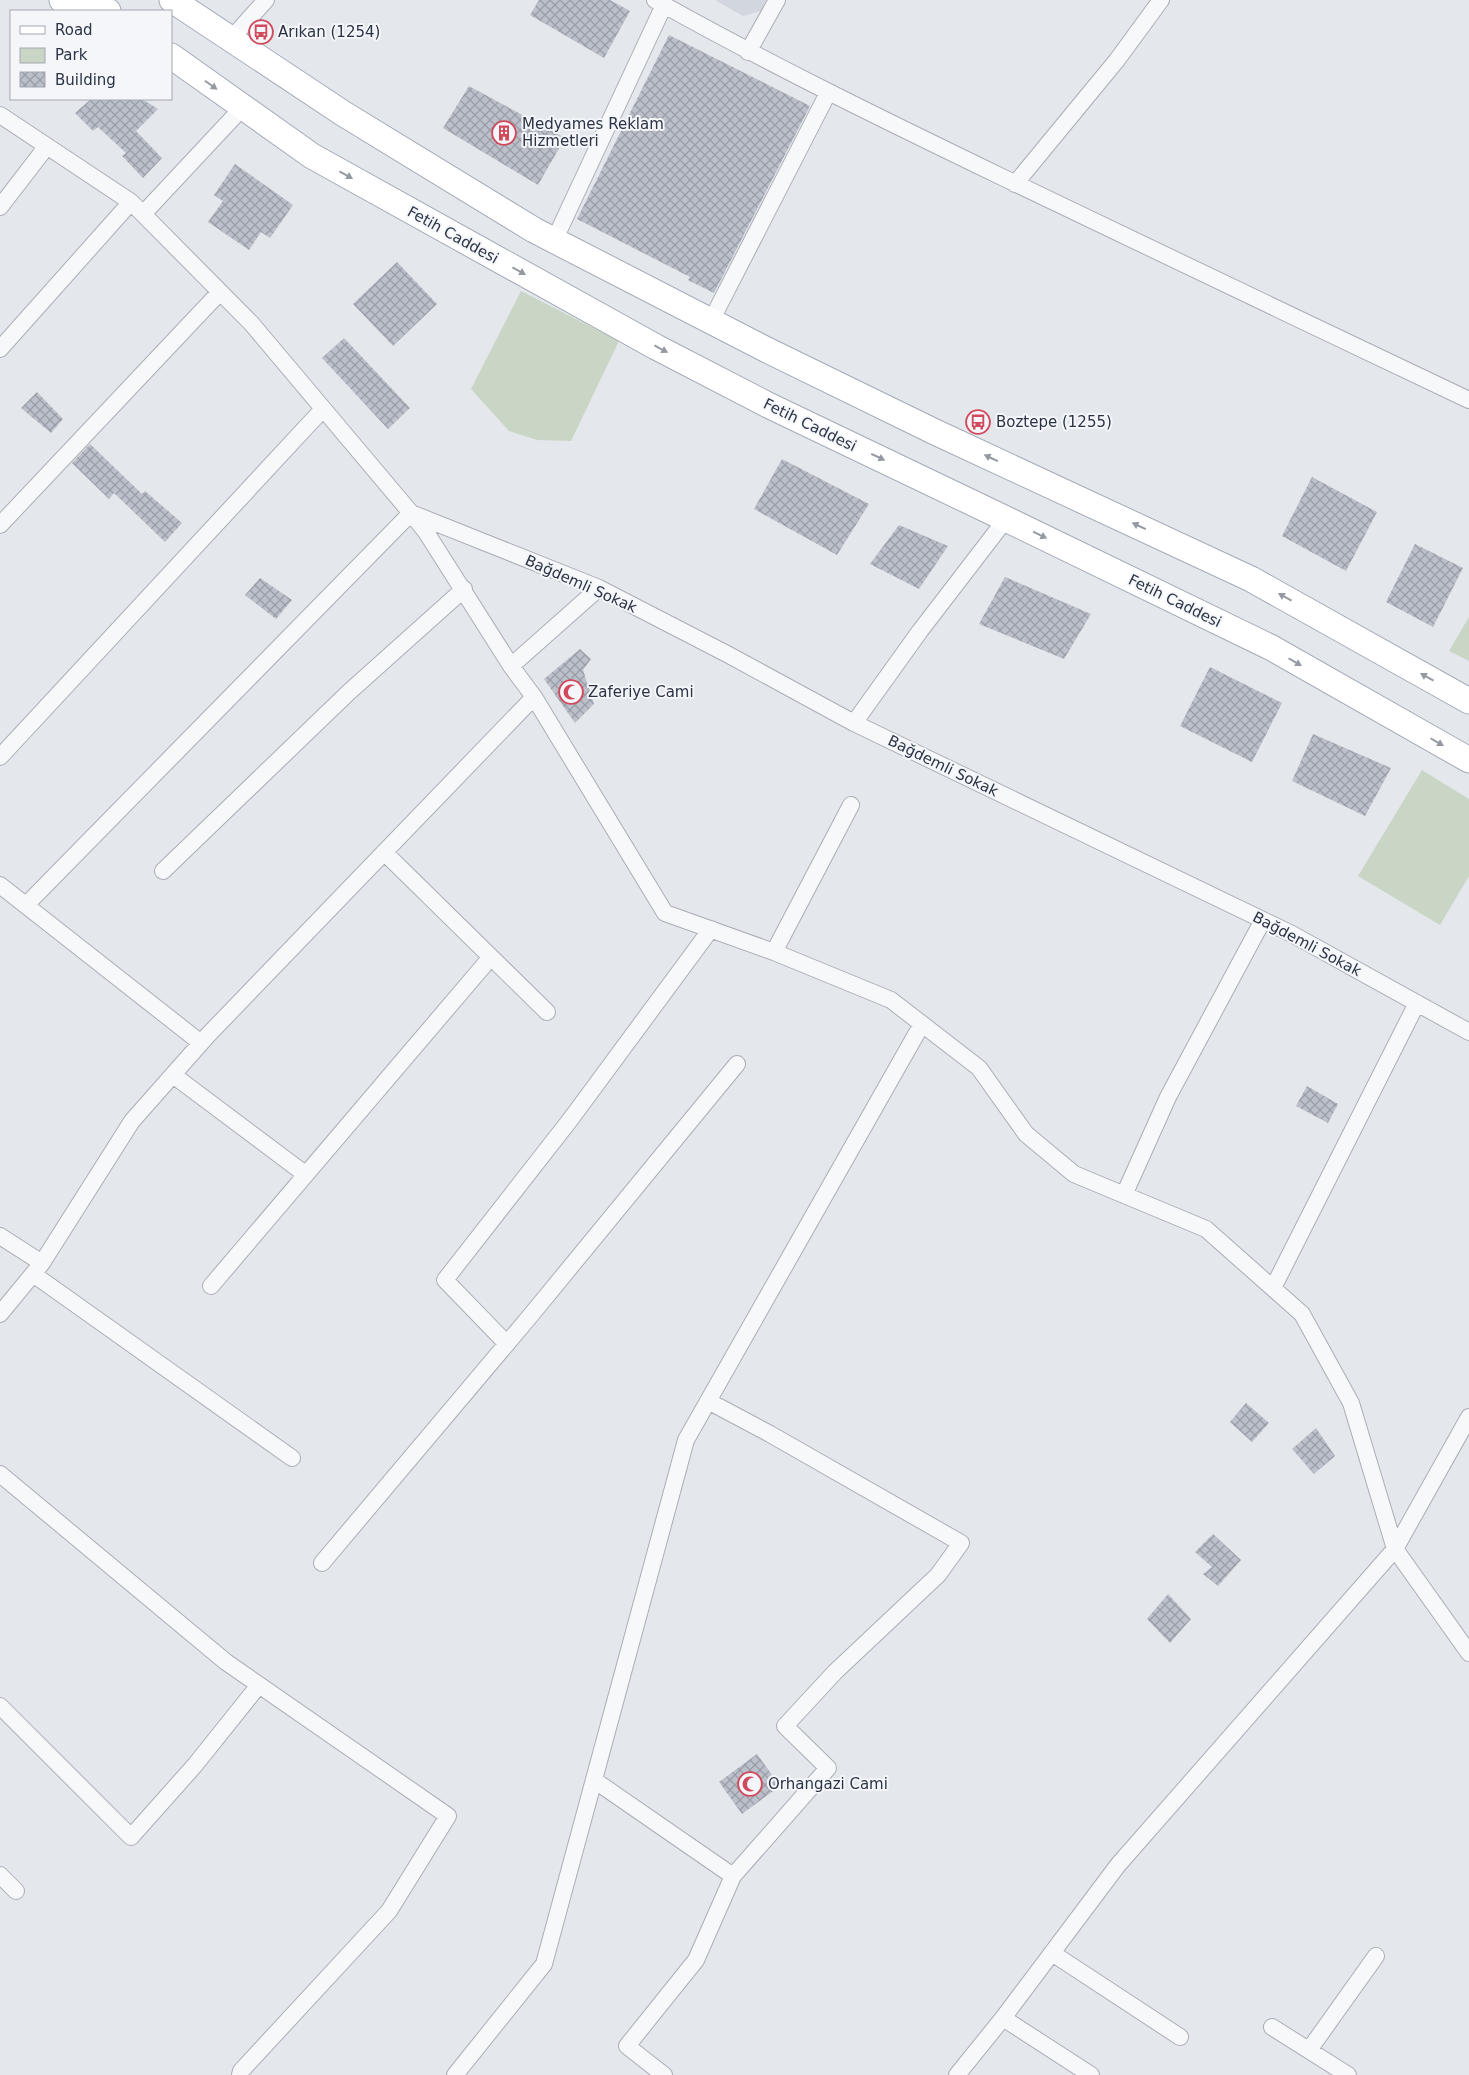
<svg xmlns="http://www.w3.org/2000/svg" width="1469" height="2075" font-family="'DejaVu Sans',sans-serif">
	<defs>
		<pattern id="building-cross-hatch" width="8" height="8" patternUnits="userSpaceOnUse" patternTransform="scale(1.25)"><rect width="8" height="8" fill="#bbc0ca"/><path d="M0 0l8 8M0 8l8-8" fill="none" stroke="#989da6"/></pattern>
	</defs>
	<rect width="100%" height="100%" fill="#e4e7ec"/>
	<path fill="#d2d6de" d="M715,0H766L761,11L743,16Z"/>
	<path fill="#c9d6c5" d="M521,291L619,341L571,441L537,440L509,431L471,389Z
		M1469,617V661L1449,651Z
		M1422,770L1469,799V876L1440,925L1358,876Z"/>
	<path fill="url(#building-cross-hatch)" d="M539,0H610L630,11L604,58L530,15Z
		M669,35L810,106L714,293L688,280L690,277L577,219Z
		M469,86L565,138L538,185L443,128Z
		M91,99H142L158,109L136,131L162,158L143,178L122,156L126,153L98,127L93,131L75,113Z
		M235,164L293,205L270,238L261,232L249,250L208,222L223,201L214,195Z
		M397,262L437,304L393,346L353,304Z
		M344,338L410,408L388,429L322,358Z
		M37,392L63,419L51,433L21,408Z
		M90,444L142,494L145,491L182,523L165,542L114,493L109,499L72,463Z
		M782,459L869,504L837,555L754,509Z
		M1312,477L1377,512L1346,571L1282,536Z
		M899,525L948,546L919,589L870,564Z
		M1415,544L1463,568L1433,627L1386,602Z
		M1005,577L1091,614L1064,659L979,624Z
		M260,578L292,600L276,619L245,595Z
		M580,649L591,659L583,670L594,704L575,723L544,679Z
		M1210,667L1282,703L1252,762L1180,726Z
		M1313,734L1391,768L1365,816L1292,781Z
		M1307,1086L1338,1104L1328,1123L1296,1106Z
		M1246,1403L1269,1423L1252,1442L1230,1422Z
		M1316,1428L1335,1456L1314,1474L1292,1449Z
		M1213,1534L1241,1560L1218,1586L1203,1574L1212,1567L1195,1552Z
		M1168,1594L1191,1619L1170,1643L1147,1619Z
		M757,1754L780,1786L742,1814L719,1782Z"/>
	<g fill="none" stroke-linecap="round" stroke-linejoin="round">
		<g stroke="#a9aeb7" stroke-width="18">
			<path id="minor" d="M655,0C769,64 886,121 1004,178C1158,253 1314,326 1469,400
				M231,39L266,0
				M748,52L777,0
				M0,115L131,202L251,323L411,513L426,532L511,666L534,697L665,913L774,952L891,1000L979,1068L1026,1134L1074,1174L1206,1229L1302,1314L1351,1403L1395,1549L1469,1653
				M1015,184L1117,60L1161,0
				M0,207L47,146
				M143,214L243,107
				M554,241L664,5
				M711,321L828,93
				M0,349L131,202
				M0,525L220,292
				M511,666L599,588
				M854,723L920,631L1006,519
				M0,757L323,409
				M384,852L547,1012
				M163,871L349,692L464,589
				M0,885L201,1043
				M26,905L411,513L599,588L727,654L854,723L1292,934L1469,1032
				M774,952L851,805
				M173,1075L305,1174
				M1124,1195L1168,1097L1263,920
				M0,1236L42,1263
				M33,1274L292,1458
				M211,1286L491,957
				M1273,1288L1417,1003
				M0,1314L42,1263L132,1121L208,1035L534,697
				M507,1344L445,1280L570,1120L711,929
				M708,1401L770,1434L961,1543L938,1575L835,1672L785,1726L828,1768L733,1876
				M0,1474L226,1662L448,1816L389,1911L241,2071L240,2075
				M322,1563L531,1315L737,1064
				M0,1706L131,1837L195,1765L259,1685
				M594,1780L733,1876L696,1960L627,2046L664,2075
				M0,1875L16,1891
				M1052,1953L1180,2037
				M1003,2018L1091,2075
				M1272,2027L1348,2075
				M1309,2050L1376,1956
				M455,2075L544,1964L686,1440L922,1024
				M957,2075L1003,2018L1118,1865L1395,1549L1469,1417"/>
		</g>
		<g stroke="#a3abb8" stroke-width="27">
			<path id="primary" d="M62,0L81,11
				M92,0L108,11
				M172,0L344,114L534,230L765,349L935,432L1251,579L1469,701
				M171,56L312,156L656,347L770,406L1006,519L1272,648L1469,760"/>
		</g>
		<use href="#minor" stroke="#f7f8fa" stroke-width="16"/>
		<use href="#primary" stroke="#fff" stroke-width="25"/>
	</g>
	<defs><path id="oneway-solid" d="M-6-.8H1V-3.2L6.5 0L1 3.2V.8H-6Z" transform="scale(1.25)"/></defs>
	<g fill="#959aa2">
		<use href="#oneway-solid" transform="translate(211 85) rotate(35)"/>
		<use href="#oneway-solid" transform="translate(346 175) rotate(29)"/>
		<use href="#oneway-solid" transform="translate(519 271) rotate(29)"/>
		<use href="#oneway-solid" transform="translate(661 349) rotate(28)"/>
		<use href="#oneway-solid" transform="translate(878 457) rotate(25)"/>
		<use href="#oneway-solid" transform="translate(991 458) rotate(-155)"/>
		<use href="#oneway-solid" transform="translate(1139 526) rotate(-155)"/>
		<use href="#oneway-solid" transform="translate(1040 535) rotate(26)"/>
		<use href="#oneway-solid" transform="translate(1285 597) rotate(-151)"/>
		<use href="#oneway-solid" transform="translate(1295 662) rotate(30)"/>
		<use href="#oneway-solid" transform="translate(1427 677) rotate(-151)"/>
		<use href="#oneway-solid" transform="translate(1437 742) rotate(30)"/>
	</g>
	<defs>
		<g id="bus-ring" transform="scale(1.25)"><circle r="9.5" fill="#f4f6f9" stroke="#d1495b" stroke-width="1.5"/><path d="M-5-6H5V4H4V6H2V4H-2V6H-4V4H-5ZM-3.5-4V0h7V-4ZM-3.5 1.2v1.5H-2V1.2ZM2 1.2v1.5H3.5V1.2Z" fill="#d1495b"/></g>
		<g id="building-ring" transform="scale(1.25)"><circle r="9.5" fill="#f4f6f9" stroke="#d1495b" stroke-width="1.5"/><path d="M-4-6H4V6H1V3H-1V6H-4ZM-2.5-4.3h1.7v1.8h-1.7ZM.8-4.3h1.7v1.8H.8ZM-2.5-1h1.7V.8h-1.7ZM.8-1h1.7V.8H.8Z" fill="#d1495b"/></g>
		<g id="mosque-ring" transform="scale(1.25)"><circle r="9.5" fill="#f4f6f9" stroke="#d1495b" stroke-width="1.5"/><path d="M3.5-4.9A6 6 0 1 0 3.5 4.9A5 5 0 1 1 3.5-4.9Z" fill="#d1495b"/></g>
	</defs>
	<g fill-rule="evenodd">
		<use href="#bus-ring" x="261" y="32"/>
		<use href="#building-ring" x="504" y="133"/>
		<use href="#bus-ring" x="978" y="422"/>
		<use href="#mosque-ring" x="571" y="692"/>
		<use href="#mosque-ring" x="750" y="1784"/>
	</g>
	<g text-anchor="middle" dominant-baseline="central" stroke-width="4" stroke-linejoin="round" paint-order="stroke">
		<g font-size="15" fill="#2b3445" stroke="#f4f6f9" text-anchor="start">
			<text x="278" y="32">Arıkan (1254)</text>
			<text x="522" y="124">Medyames Reklam<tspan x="522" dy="17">Hizmetleri</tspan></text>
			<text x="996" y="422">Boztepe (1255)</text>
			<text x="588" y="692">Zaferiye Cami</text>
			<text x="768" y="1784">Orhangazi Cami</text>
		</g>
		<g font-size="15" fill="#2b3445" stroke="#f4f6f9">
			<text transform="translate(453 235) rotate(29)">Fetih Caddesi</text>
			<text transform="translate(810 425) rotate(26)">Fetih Caddesi</text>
			<text transform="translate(581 584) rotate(24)">Bağdemli Sokak</text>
			<text transform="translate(1175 601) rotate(26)">Fetih Caddesi</text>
			<text transform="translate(943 766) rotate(26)">Bağdemli Sokak</text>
			<text transform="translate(1307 944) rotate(28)">Bağdemli Sokak</text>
		</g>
	</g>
	<rect x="10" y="10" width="162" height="90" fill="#f4f6f9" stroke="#a4a8b1"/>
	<rect x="20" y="26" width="25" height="8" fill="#ffffff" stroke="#a4a8b1"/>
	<text x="55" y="35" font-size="15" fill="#2b3445">Road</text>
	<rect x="20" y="48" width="25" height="15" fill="#c9d6c5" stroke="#a4a8b1"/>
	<text x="55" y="60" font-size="15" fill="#2b3445">Park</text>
	<rect x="20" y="72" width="25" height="15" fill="url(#building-cross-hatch)" stroke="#a4a8b1"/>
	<text x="55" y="85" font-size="15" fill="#2b3445">Building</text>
</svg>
